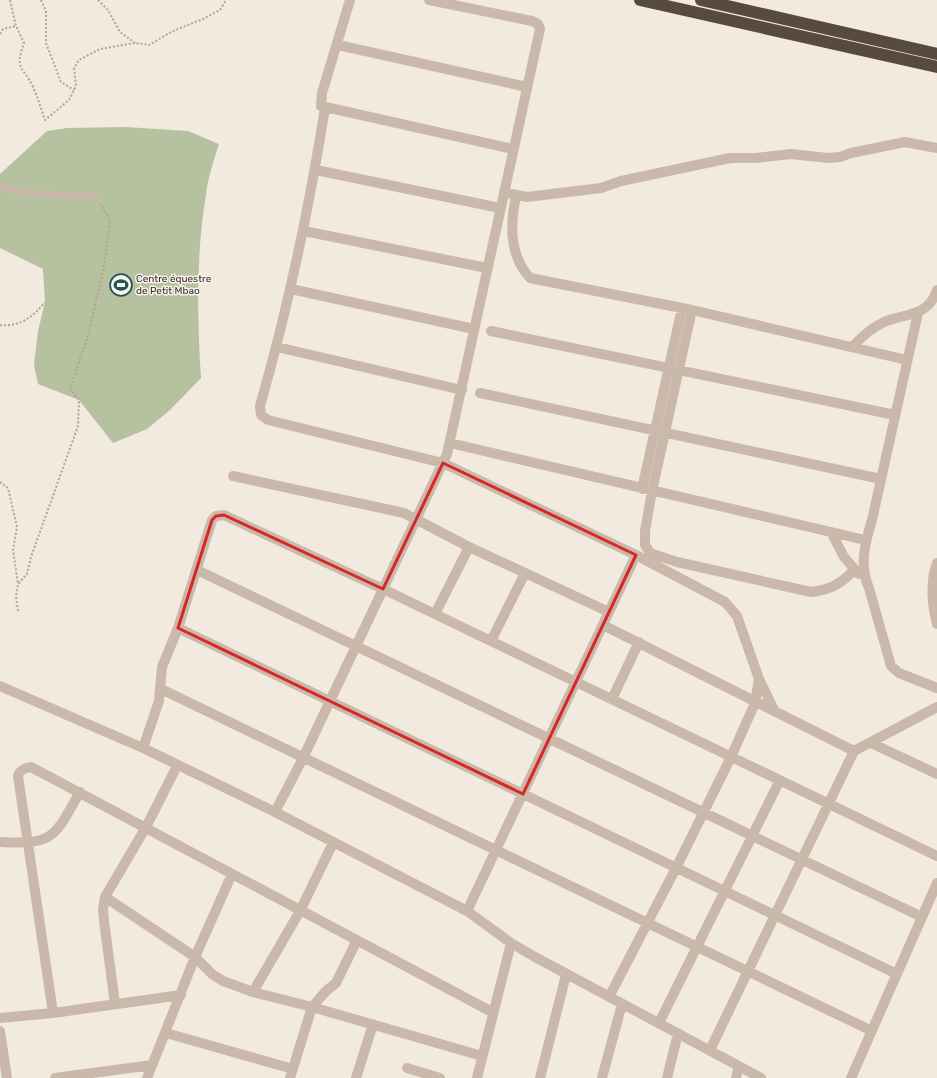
<svg xmlns="http://www.w3.org/2000/svg" width="937" height="1078" font-family="Rubik,sans-serif">
	<rect width="100%" height="100%" fill="#f2e9df"/>
	<path fill="#b5c19f" d="M126,127L188,131L219,144C214,160 208,177 206,194C196,255 197,317 201,378L170,410L147,429L113,443L79,400L38,384L34,365L38,331L45,302L43,269L0,248V174L47,131L67,128Z"/>
	<g fill="none" stroke-linecap="round" stroke-linejoin="round">
		<path stroke="#b6a395" stroke-width="2" stroke-dasharray="2 2" stroke-linecap="butt" d="M10,0L16,26L24,43C14,72 23,65 33,87C38,98 41,109 45,120L69,100L76,86L74,68L79,60L100,49L135,43L149,45L173,31L203,19L220,10L226,0
			M41,0L46,11V43L61,82L74,90
			M98,0L108,10L120,32L135,43
			M0,34L3,29L16,26
			M0,325C20,327 33,317 45,302
			M0,482L8,488L17,527L13,550L18,584
			M18,611L16,597L18,584L27,574L31,557L78,426L79,400L70,388L87,339L103,272L110,222L100,202"/>
		<path stroke="#cab9ab" stroke-width="6" d="M0,186C31,196 64,195 97,196"/>
		<path stroke="#cab9ab" stroke-width="10" d="M350,0L322,93L321,106L513,149
			M338,45L527,87
			M325,108C309,209 288,308 260,406L261,415L268,420L443,463L636,555L725,602L737,616L759,679L755,703L731,757L676,868L609,997
			M316,170L500,208
			M511,194L527,197L601,188L621,181L730,158H756L791,154L828,158L840,157L851,153L905,142L937,148
			M516,196C510,225 509,255 530,278L692,310L907,360
			M304,231L487,268
			M291,289L474,329
			M692,310L652,491L645,531V545L650,553L677,562L811,592C830,590 841,584 854,570
			M918,313L872,520C865,542 859,566 869,588L891,666L899,673L937,688
			M491,331L895,415
			M277,347L462,390
			M852,347C862,337 871,328 884,322C907,313 928,317 937,290
			M480,393L881,479
			M450,443L865,540
			M233,476L404,513L469,547L609,612
			M642,489L682,308
			M831,532L844,557L859,574
			M937,563C930,581 932,605 937,624
			M197,570L922,917
			M435,614L469,547
			M603,625L854,751L937,707
			M178,628L897,974
			M491,641L525,573
			M759,679L775,712
			M0,686L143,748L275,812L467,911L511,943L535,957L761,1078
			M161,689L872,1031
			M612,699L639,642
			M871,743L937,774
			M143,748L159,701L162,667L178,628L212,520L216,516L224,515L383,589L937,856
			M275,812L303,758L447,454L540,29L538,24L532,21L429,0
			M0,842C55,845 54,837 80,792
			M105,897L195,957L212,974L223,981L253,992L312,1007L482,1056
			M467,911L636,555
			M253,992L300,911L333,843
			M115,1004L104,921L103,909L105,897L146,827L177,766
			M53,1013L18,776C20,770 24,768 31,767L492,1012
			M0,1018L53,1013L181,995
			M659,1023L780,780
			M0,1031L7,1078
			M166,1033L293,1069
			M710,1050L854,751
			M407,1068L440,1078
			M55,1078L152,1065
			M147,1078L195,957L232,874
			M290,1078L312,1007L326,991L336,983L357,940
			M356,1078L373,1024
			M477,1078L511,943
			M540,1078L566,975
			M602,1078L622,1004
			M667,1078L678,1033
			M736,1078L739,1066
			M851,1078L937,883"/>
		<path stroke="#584941" stroke-width="12" d="M640,0L937,67
			M701,0L937,54"/>
	</g>
	<path fill="none" stroke="#d62828" stroke-width="3" stroke-linejoin="round" d="M443,463L636,555L523,794L178,628L212,520L216,516L224,515L383,589Z"/>
	<defs>
		<g id="stadium-ring" transform="scale(1.15)"><circle r="9.5" fill="#faf3eb" stroke="#215458" stroke-width="1.5"/><path d="M0-5a6.5 5 0 1 0 0 10a6.5 5 0 1 0 0-10ZM-3.5-1.8h7v3.6h-7Z" fill="#215458"/></g>
	</defs>
	<g fill-rule="evenodd">
		<use href="#stadium-ring" x="121" y="285"/>
	</g>
	<g text-anchor="middle" dominant-baseline="central" stroke-width="3" stroke-linejoin="round" paint-order="stroke">
		<g font-size="10" fill="#382e2a" stroke="#faf3eb" text-anchor="start">
			<text x="136" y="279">Centre équestre<tspan x="136" dy="12">de Petit Mbao</tspan></text>
		</g>
	</g>
</svg>
